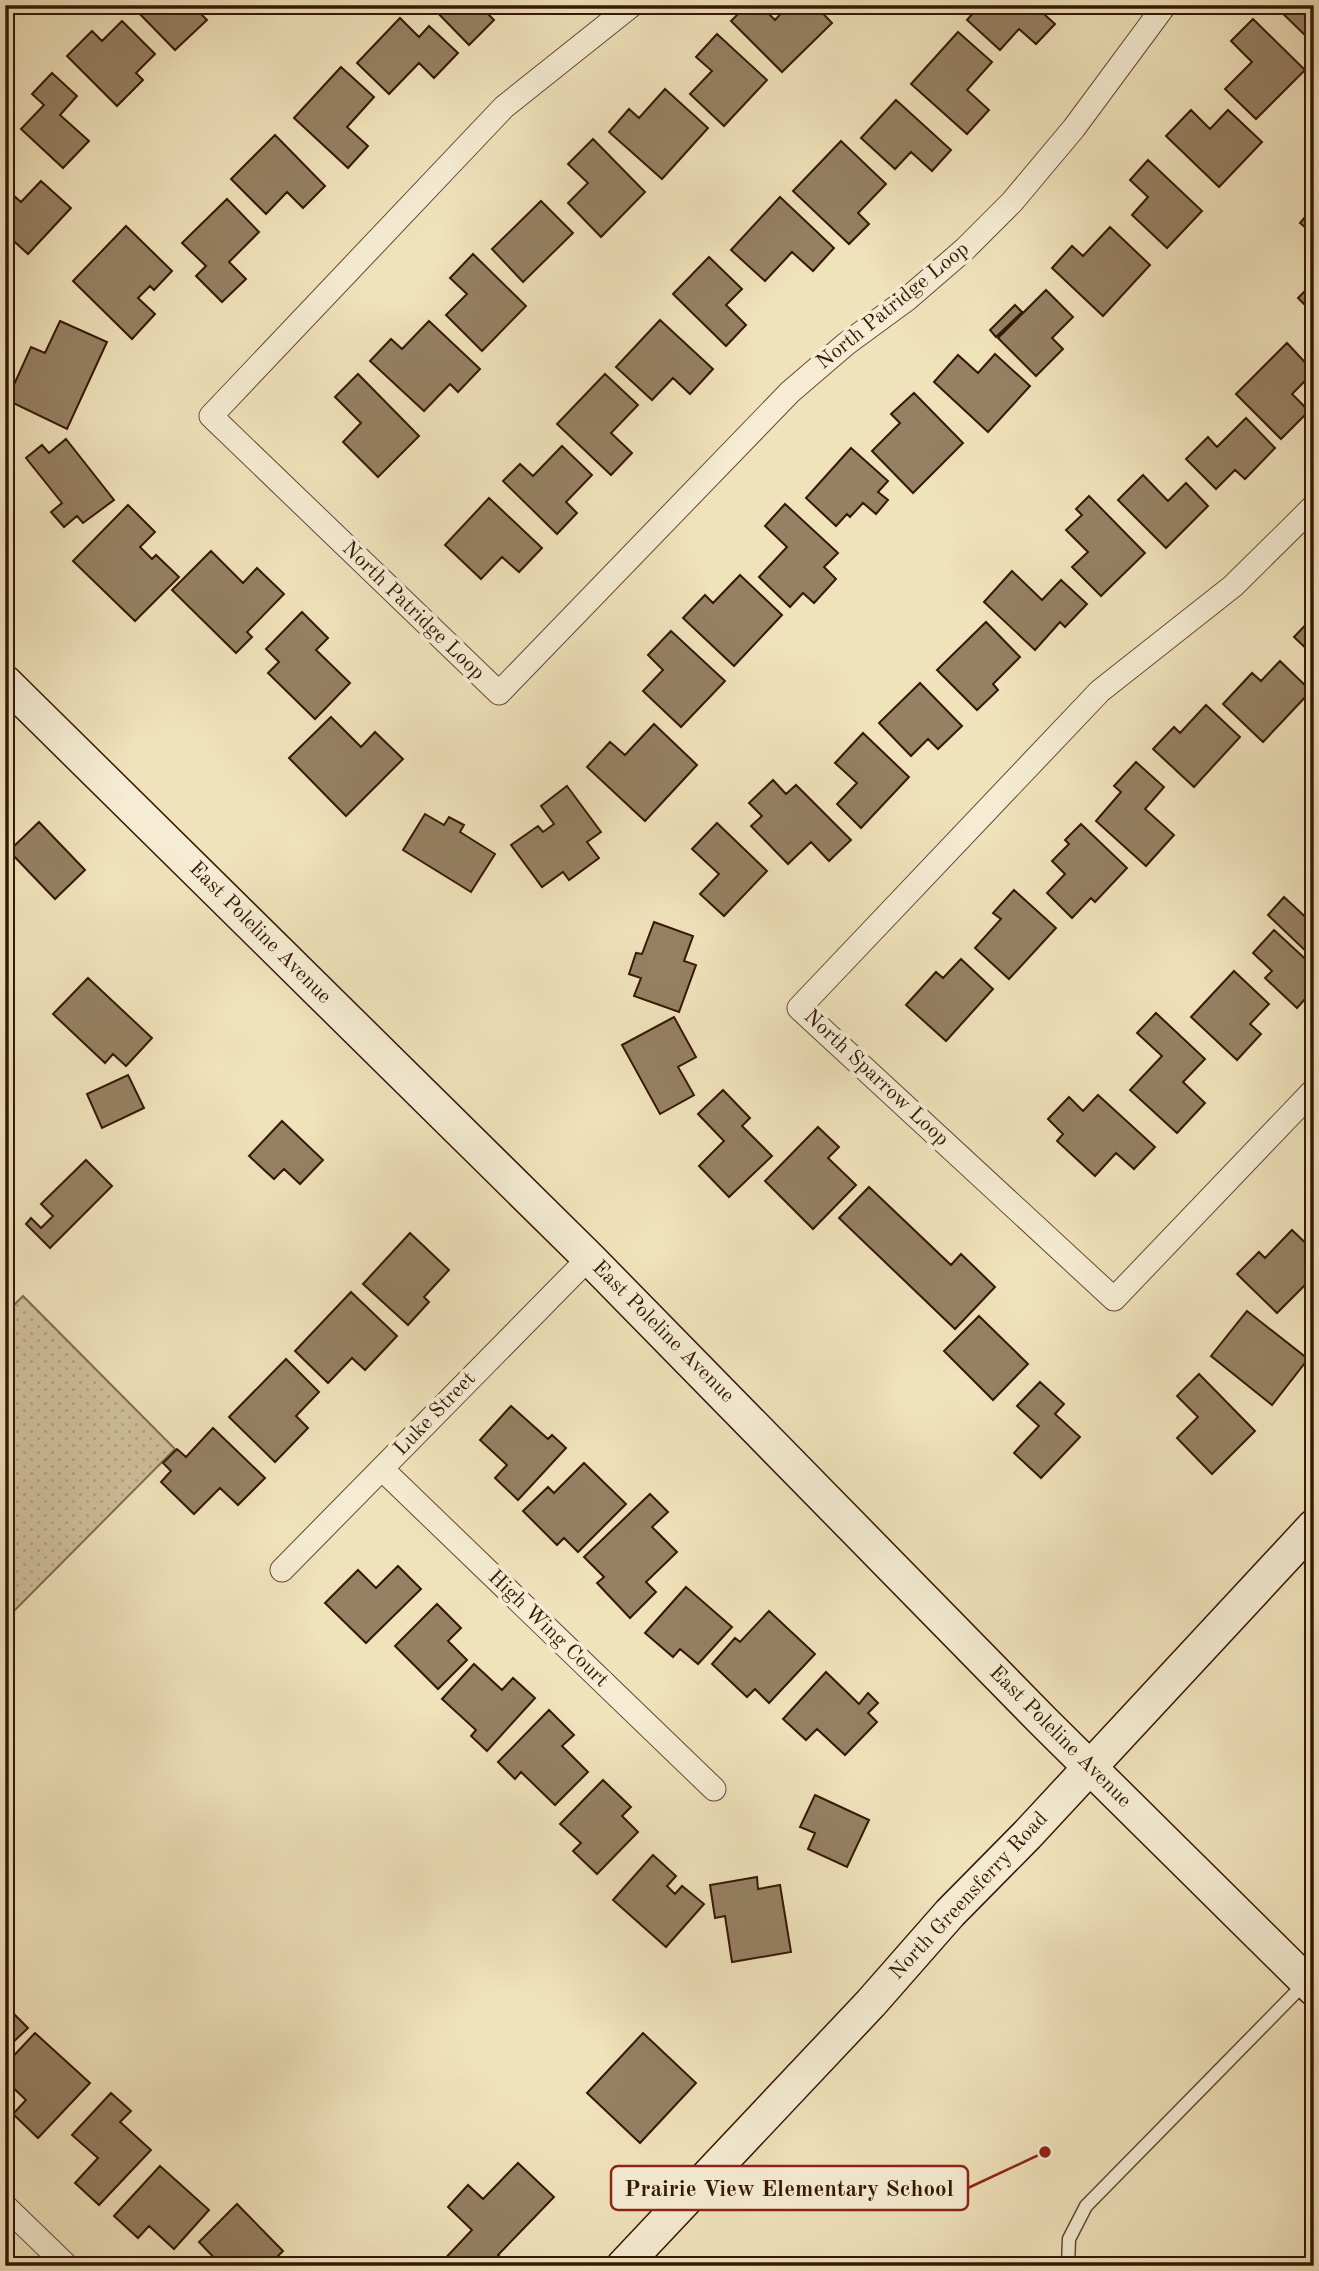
<svg xmlns="http://www.w3.org/2000/svg" width="1319" height="2271" font-family="'Old Standard TT',serif">
	<defs>
		<pattern id="grass-dots" width="8" height="8" patternUnits="userSpaceOnUse" patternTransform="scale(1.75)"><rect width="8" height="8" fill="#d0c09c"/><path d="M2 2h.1M6 6h.1" fill="none" stroke="#b3a485" stroke-width="1.8" stroke-linecap="round"/></pattern>
	</defs>
	<rect width="100%" height="100%" fill="#f0e2bb"/>
	<filter id="stains"><feTurbulence type="fractalNoise" baseFrequency=".00286" numOctaves="4"/><feColorMatrix values="0 0 0 0 .2 0 0 0 0 .09 0 0 0 0 .02 0 0 0 .5 -.17"/></filter>
	<radialGradient id="worn" r=".72"><stop offset=".6" stop-color="#630" stop-opacity="0"/><stop offset="1" stop-color="#630" stop-opacity=".3"/></radialGradient>
	<path fill="url(#grass-dots)" stroke="#826c50" stroke-width="2" d="M23,1296L175,1449L5,1620V1314Z"/>
	<path fill="#968164" stroke="#351805" stroke-width="2" d="M131,5H192L207,20L175,50Z
		M430,5H479L494,20L469,45Z
		M747,5H760L775,20L789,5H815L832,23L782,72L731,21Z
		M980,5H1034L1055,24L1036,44L1019,29L1000,50L967,20Z
		M1274,5H1314V44Z
		M400,18L419,37L429,26L458,53L434,78L419,63L389,94L357,63Z
		M1253,19L1305,70L1256,119L1225,89L1252,62L1231,41Z
		M122,21L155,54L136,73L143,80L117,106L67,56L92,31L102,41Z
		M958,32L992,62L967,90L989,110L967,134L911,84Z
		M717,34L767,80L724,126L690,94L712,71L696,57Z
		M341,67L374,97L347,127L368,146L348,168L294,118Z
		M52,73L77,96L60,115L89,141L63,168L21,129L44,105L32,94Z
		M665,89L708,128L662,179L609,132L629,109L639,118Z
		M896,100L951,150L932,171L911,152L895,169L861,138Z
		M1191,110L1210,129L1228,110L1262,142L1219,187L1166,136Z
		M275,135L325,186L303,208L287,192L266,214L231,179Z
		M593,139L645,192L601,237L568,203L588,183L568,164Z
		M841,141L886,184L858,213L869,224L849,244L793,191Z
		M1148,160L1202,211L1167,248L1132,215L1148,197L1130,180Z
		M41,181L71,208L28,254L5,233V188L21,202Z
		M780,197L834,248L813,271L792,252L765,281L731,250Z
		M227,199L259,232L229,262L246,279L222,302L196,276L206,266L182,243Z
		M541,201L573,233L523,282L492,249Z
		M1314,207V235L1300,223Z
		M126,226L172,271L154,290L150,286L138,298L155,314L132,339L73,281Z
		M1110,227L1150,265L1103,316L1052,268L1072,246L1083,256Z
		M473,254L526,306L482,351L446,315L467,294L450,278Z
		M709,257L742,289L726,305L746,325L726,346L673,294Z
		M1314,282V314L1298,298Z
		M1046,290L1073,317L1052,338L1063,349L1036,376L998,338Z
		M1015,305L1022,312L996,337L990,330Z
		M660,320L713,369L690,394L673,378L652,400L616,367Z
		M60,321L107,342L67,429L7,400L31,347L45,353Z
		M429,321L480,369L458,392L450,384L424,411L370,361L391,339L402,349Z
		M1287,343L1314,372L1292,394L1309,411L1281,439L1236,394Z
		M995,354L1030,386L988,432L934,382L958,355L978,373Z
		M358,374L419,436L378,477L343,442L361,423L335,397Z
		M605,374L638,405L611,433L632,453L611,475L557,424Z
		M914,393L963,443L913,493L872,451L900,423L891,414Z
		M1246,418L1275,448L1245,479L1235,470L1216,489L1186,459L1208,437L1217,447Z
		M66,439L114,500L83,523L77,516L64,527L51,512L62,503L26,458L42,445L49,453Z
		M562,446L592,475L566,502L577,513L557,534L503,481L520,464L533,476Z
		M851,448L888,481L878,492L888,500L876,514L863,503L850,517L847,514L836,526L806,498Z
		M1143,475L1168,501L1186,483L1208,506L1166,548L1118,500Z
		M1089,496L1145,553L1101,596L1072,567L1088,552L1066,530L1082,515L1076,509Z
		M489,498L542,548L519,572L502,557L481,579L445,545Z
		M785,504L838,553L824,567L836,579L814,603L803,593L790,607L759,577L787,547L765,526Z
		M128,505L155,532L140,547L152,559L156,555L179,577L135,621L73,561Z
		M211,551L243,583L257,568L284,594L247,632L252,637L236,653L172,590Z
		M1012,571L1042,600L1061,580L1087,604L1065,627L1060,622L1035,650L984,602Z
		M740,575L782,615L734,666L683,618L705,595L713,603Z
		M302,612L328,638L316,650L350,683L315,719L268,673L279,662L266,649Z
		M1314,616V656L1294,637Z
		M986,622L1020,657L993,684L998,690L977,710L937,670Z
		M671,631L725,681L681,727L643,691L663,670L648,655Z
		M1280,661L1311,691L1263,742L1223,704L1252,673L1261,681Z
		M920,683L962,726L938,749L928,739L911,756L879,723Z
		M1206,705L1240,737L1194,787L1153,749L1174,727L1180,733Z
		M331,717L361,747L375,732L403,759L346,816L289,758Z
		M654,724L697,765L645,821L587,767L610,742L625,755Z
		M863,733L909,777L861,828L837,804L857,783L835,763Z
		M1136,762L1164,787L1145,809L1174,835L1146,866L1096,821L1121,792L1114,786Z
		M773,780L786,794L796,785L851,840L829,861L811,842L788,864L751,826L762,816L749,803Z
		M567,786L601,832L587,842L599,858L569,880L563,872L542,887L511,845L538,826L543,832L554,824L541,806Z
		M425,814L444,825L449,817L464,825L460,832L495,854L471,892L403,850Z
		M39,822L85,870L55,899L9,851Z
		M717,823L767,871L724,916L700,894L719,874L692,849Z
		M1081,824L1127,868L1095,902L1091,898L1072,918L1047,893L1065,874L1052,861L1069,844L1065,840Z
		M1014,890L1056,928L1009,979L975,948L1001,919L993,913Z
		M1284,897L1314,925V959L1268,915Z
		M654,922L693,936L684,961L696,965L679,1012L634,996L641,978L629,974L636,953L642,954Z
		M1274,930L1314,967V989L1297,1008L1265,978L1272,971L1253,953Z
		M961,959L993,989L946,1041L906,1005L936,972L943,978Z
		M1234,971L1269,1004L1250,1024L1261,1034L1237,1060L1191,1017Z
		M88,978L152,1038L126,1066L113,1054L105,1063L53,1014Z
		M1156,1013L1205,1059L1183,1082L1205,1103L1177,1133L1130,1090L1162,1056L1137,1033Z
		M674,1017L696,1057L678,1067L694,1095L660,1114L622,1045Z
		M128,1075L144,1108L102,1128L87,1094Z
		M723,1090L750,1118L742,1126L772,1156L729,1197L699,1166L724,1141L698,1114Z
		M1098,1095L1155,1147L1134,1169L1116,1153L1095,1176L1057,1141L1063,1134L1048,1119L1069,1097L1083,1111Z
		M282,1121L323,1160L300,1184L284,1169L274,1179L249,1156Z
		M818,1127L839,1147L828,1158L856,1185L813,1229L765,1181Z
		M86,1160L112,1186L50,1248L26,1224L31,1218L41,1228L53,1216L41,1204Z
		M869,1187L951,1265L961,1254L995,1287L955,1329L839,1218Z
		M1292,1230L1314,1251V1276L1277,1313L1237,1274L1259,1252L1265,1258Z
		M410,1233L449,1270L424,1297L429,1302L408,1325L363,1284Z
		M351,1292L397,1336L365,1370L352,1358L328,1383L295,1351Z
		M1247,1311L1308,1359L1272,1405L1211,1356Z
		M979,1316L1028,1364L993,1400L944,1351Z
		M286,1359L319,1392L296,1416L308,1428L275,1462L229,1417Z
		M1199,1374L1255,1431L1212,1474L1177,1438L1198,1417L1177,1396Z
		M1040,1382L1064,1404L1055,1414L1080,1437L1041,1478L1014,1453L1039,1426L1017,1406Z
		M511,1406L548,1439L552,1435L566,1448L518,1500L495,1478L507,1465L480,1440Z
		M213,1428L265,1478L238,1505L220,1488L194,1514L161,1482L171,1471L163,1463L177,1449L186,1457Z
		M584,1463L626,1504L578,1552L564,1538L557,1545L523,1511L548,1487L554,1493Z
		M650,1494L668,1512L652,1527L677,1552L646,1582L656,1592L630,1618L597,1583L604,1577L584,1557Z
		M398,1566L421,1589L366,1643L325,1603L358,1570L376,1588Z
		M686,1587L732,1627L698,1664L680,1649L673,1657L645,1633Z
		M437,1604L461,1628L448,1641L467,1660L438,1689L395,1646Z
		M769,1611L815,1654L769,1703L755,1689L747,1697L712,1664L735,1638L740,1642Z
		M474,1664L502,1690L513,1678L535,1698L487,1751L471,1736L476,1730L442,1699Z
		M826,1672L859,1704L868,1693L878,1703L868,1713L877,1722L845,1755L817,1729L806,1740L783,1719Z
		M549,1710L574,1735L562,1746L588,1772L555,1805L521,1772L515,1779L498,1762Z
		M603,1780L631,1807L622,1816L638,1832L597,1874L573,1851L581,1843L560,1824Z
		M815,1795L869,1820L847,1867L808,1849L815,1833L800,1827Z
		M653,1855L676,1876L667,1886L675,1894L682,1886L704,1904L666,1947L613,1900Z
		M757,1877L758,1889L780,1885L791,1952L732,1962L725,1916L715,1918L710,1885Z
		M5,2005L28,2028L5,2050Z
		M35,2033L90,2083L38,2138L13,2114L26,2100L5,2080V2065Z
		M643,2033L696,2083L640,2143L587,2093Z
		M111,2093L131,2111L120,2122L151,2150L99,2205L75,2183L98,2158L72,2135Z
		M518,2163L554,2197L498,2255L507,2264L505,2266H438L472,2230L448,2207L468,2185L483,2199Z
		M160,2166L209,2210L174,2249L149,2226L138,2238L114,2216Z
		M237,2204L283,2251L268,2266H222L199,2242Z"/>
	<g fill="none" stroke-linecap="round" stroke-linejoin="round">
		<g stroke="#644a32" stroke-width="15">
			<path id="service" d="M1068,2266L1069,2239L1086,2206L1306,1982"/>
		</g>
		<g stroke="#644a32" stroke-width="25">
			<path id="minor" d="M632,5L504,107L211,416L499,693L790,392L846,344L906,300L965,249L1012,202L1074,128L1165,5
				M5,6L6,5
				M1314,506L1233,586L1100,691L799,1008L1114,1299L1314,1090
				M382,1469L714,1789
				M282,1570L589,1258
				M5,2206L67,2266"/>
		</g>
		<g stroke="#351805" stroke-width="36">
			<path id="secondary" d="M5,682L589,1258L1044,1722L1314,1989
				M623,2266L871,2003L950,1913L1027,1835L1314,1526"/>
		</g>
		<use href="#service" stroke="#f5ecd3" stroke-width="12"/>
		<use href="#minor" stroke="#f5ecd3" stroke-width="23"/>
		<use href="#secondary" stroke="#f5ecd3" stroke-width="33"/>
	</g>
	<g text-anchor="middle" dominant-baseline="central" stroke-width="7" stroke-linejoin="round" paint-order="stroke">
		<g font-size="21" fill="#351805" stroke="#f5ecd3">
			<text transform="translate(893 306) rotate(-39)">North Patridge Loop</text>
			<text transform="translate(413 611) rotate(44)">North Patridge Loop</text>
			<text transform="translate(260 933) rotate(45)">East Poleline Avenue</text>
			<text transform="translate(876 1078) rotate(43)">North Sparrow Loop</text>
			<text transform="translate(663 1332) rotate(45)">East Poleline Avenue</text>
			<text transform="translate(435 1414) rotate(-46)">Luke Street</text>
			<text transform="translate(548 1629) rotate(44)">High Wing Court</text>
			<text transform="translate(1060 1737) rotate(45)">East Poleline Avenue</text>
			<text transform="translate(969 1896) rotate(-47)">North Greensferry Road</text>
		</g>
	</g>
	<path fill="none" stroke="#8f2418" stroke-width="2.5" d="M1045 2152L968 2188"/>
	<circle fill="#8f2418" stroke="#f5ecd3" stroke-width="2.5" cx="1045" cy="2152" r="7"/>
	<rect fill="#f5ecd3" stroke="#8f2418" stroke-width="2.5" x="611" y="2166" width="357" height="44" rx="7"/>
	<g font-size="23" text-anchor="middle" font-weight="bold" fill="#351805">
		<text x="789" y="2196">Prairie View Elementary School</text>
	</g>
	<rect width="1319" height="2271" fill="none" stroke="#f0e2bb" stroke-width="28"/>
	<rect x="7" y="7" width="1305" height="2257" fill="none" stroke="#351805" stroke-width="3.5"/>
	<rect x="14" y="14" width="1291" height="2243" fill="none" stroke="#351805" stroke-width="2"/>
	<rect width="100%" height="100%" filter="url(#stains)"/>
	<rect width="100%" height="100%" fill="url(#worn)"/>
</svg>
